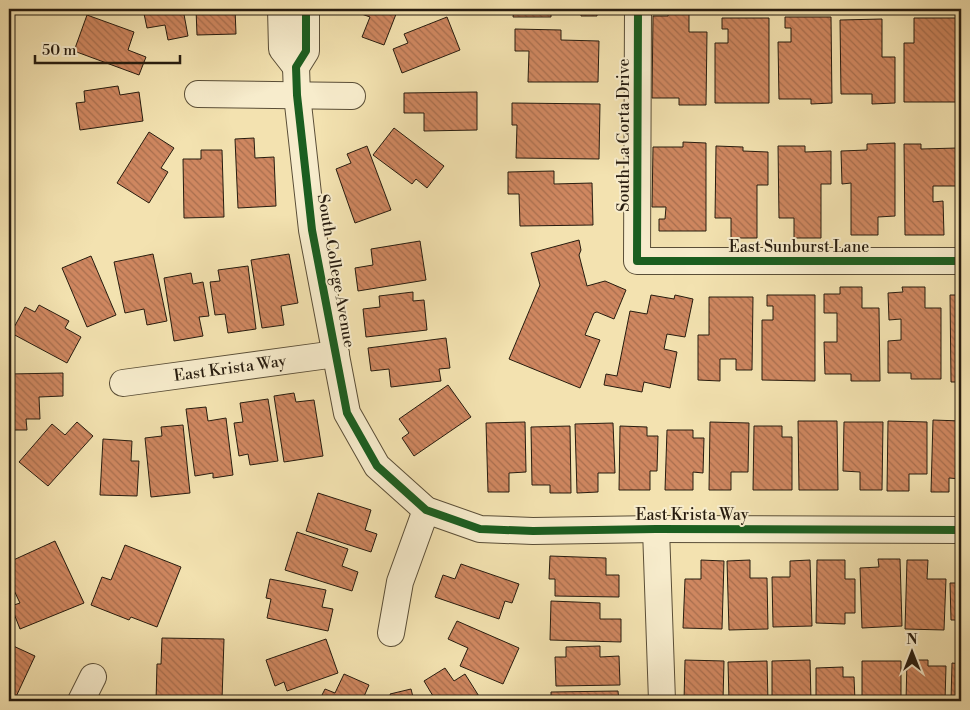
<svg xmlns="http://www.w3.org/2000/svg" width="970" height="710" font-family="'Libre Bodoni',serif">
	<defs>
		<pattern id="building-back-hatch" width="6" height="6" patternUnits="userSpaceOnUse" patternTransform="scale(1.25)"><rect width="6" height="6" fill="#cf8760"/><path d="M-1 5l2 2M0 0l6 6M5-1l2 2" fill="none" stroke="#a86e4e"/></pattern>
	</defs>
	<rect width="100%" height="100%" fill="#f3e2b0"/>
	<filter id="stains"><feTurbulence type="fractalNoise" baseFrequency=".004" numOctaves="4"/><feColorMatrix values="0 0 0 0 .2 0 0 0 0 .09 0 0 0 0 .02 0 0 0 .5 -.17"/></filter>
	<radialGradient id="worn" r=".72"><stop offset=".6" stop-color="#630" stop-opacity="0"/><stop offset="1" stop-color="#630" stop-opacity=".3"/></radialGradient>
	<path fill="url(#building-back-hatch)" stroke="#271c0f" d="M143,9H183L188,36L168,40L165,25L147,28Z
		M196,9H235L236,34L197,35Z
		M357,9H398L384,45L362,37L370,17L356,12Z
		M514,9H551V17H513Z
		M581,9H597V16H581Z
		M668,11H689V32H707L706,105H679V98H652L653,16H668Z
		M87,15L134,32L128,50L146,57L139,75L74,51Z
		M447,17L460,50L402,73L393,49L408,43L404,34Z
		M785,17H831L832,103L811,104V99H779L778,42H791V28H785Z
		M722,18H769V103H715V43H728V29H722Z
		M914,18H958L957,102H904V43H914Z
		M882,19V57H895V103L872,104V94H841L840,20Z
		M515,29L561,30V40L599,41L598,82H528L529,51H515Z
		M118,86L120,95L139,92L143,121L80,130L76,103L85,102L84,91Z
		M477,92V130L424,131V113H404V93Z
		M512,103L600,104L599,159L516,158L517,125H512Z
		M394,128L444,166L427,188L416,179L412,184L373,155Z
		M149,132L174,148L161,168L168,172L149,203L117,183Z
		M254,138L255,158L274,157L276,206L238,208L235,139Z
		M683,142L706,143V231H659V219H665L666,207H652L653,147H683Z
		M895,143V216L878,217V235H851V183L842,184L841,151L867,150V144Z
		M904,144H921V149L957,148L958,186H933V202L943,201L944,235H905Z
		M367,146L391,210L355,223L336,169L351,163L347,154Z
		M716,146L743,147V151L768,152V185H757V238H731V218H715Z
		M778,146H805V152L831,151V184H821V238H794V218H779Z
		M201,150H222L224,217L184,218L183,159H201Z
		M554,171V184L592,183L593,225L520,226L519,194H508V172Z
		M579,240L581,250L579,255L587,286L605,281L626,290L614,319L597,312L594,313L585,335L600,340L580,388L509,359L540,285L531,253Z
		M420,241L426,280L358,291L355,268L373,265L371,249Z
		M153,254L167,321L147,325L144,309L125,313L114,262Z
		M289,254L298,303L281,306L284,325L262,328L251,260Z
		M91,256L116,315L87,327L62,268Z
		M248,266L256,329L228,333L225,314L215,315L210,282L220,281L218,270Z
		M191,273L193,284L203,282L209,316L199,317L203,336L174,341L164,278Z
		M840,287H862V308H879L880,381H851V374H825L824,342H837V313H824V294H840Z
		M902,287H925V308H941V379H911V373H888V341L901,340V319L889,320L888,293L903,292Z
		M413,292V301L424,300L427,330L366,337L363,309L380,307L379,296Z
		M651,295L674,299L675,295L693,299L685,337L667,334L664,349L677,352L670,388L644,382L642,392L604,385L606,374L617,376L630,311L647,314Z
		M767,295H815V381L762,380V320H773V306H767Z
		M950,295H961V382H951Z
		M709,297H753L752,370H736V359H720V381L698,380V335H709Z
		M39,305L69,321L65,328L81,337L67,363L11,333L25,307L35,312Z
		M446,338L450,368L439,369L441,381L391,387L389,369L371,371L368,348Z
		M63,373V396L39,397L40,419H26L27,430H9V374Z
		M448,385L471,417L414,456L402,438L409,433L399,419Z
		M294,393L296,402L314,400L323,456L284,462L274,396Z
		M268,399L278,461L250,465L248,454L239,456L234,423L243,422L240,403Z
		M206,407L208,421L226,418L233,475L213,478V473L195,476L186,409Z
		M933,420L961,421V479L949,478V492H931Z
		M798,421H837L838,490H799Z
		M888,421L927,422V474H909V491H887Z
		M77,422L93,436L48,486L19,462L52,424L65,435Z
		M525,422L526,472L509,473V492H488L486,423Z
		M710,422L749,423L748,472H731V490H709Z
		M844,422H883L882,490H860V472L843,471Z
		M613,423L615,473H598V492L577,493L575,424Z
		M183,425L190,493L151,497L145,438L162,436L161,427Z
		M570,426L571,493H550V485H532L531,427Z
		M620,426L647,427V436H658L657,471H650V490H619Z
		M754,426H782V437H792V490H753Z
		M667,430H693V438H704L703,473L693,472V490H665Z
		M103,439L132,441L131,461H139L137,496L100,495Z
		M318,493L371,510L365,530L377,534L371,552L306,531Z
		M297,532L348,549L342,566L358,572L352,591L285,570Z
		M55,541L84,603L20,629L11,606L20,603L9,580V562Z
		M125,545L181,567L157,627L131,617L129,620L91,605L102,577L111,580Z
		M550,556L606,558V575H619V597L555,596V579H549Z
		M878,559H900L902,626L862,628L860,568L879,567Z
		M701,560L724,561L722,629L683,628L685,579H701Z
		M750,560V578H767L768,629L729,630L727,561Z
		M810,560L812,626L773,627L772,577H790V561Z
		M817,560H845V579H855V613H845V624L816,623Z
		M907,560H928L927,579H946L944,630L905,629Z
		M960,560H961V620H951L950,583H961Z
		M461,564L519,584L512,603L505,601L499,619L435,597L443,575L455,579Z
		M270,579L326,590L322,607L333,609L328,631L267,618L271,599L266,598Z
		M551,601L600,603V619H621V642L550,640Z
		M457,621L519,648L503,684L460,666L468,648L448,639Z
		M162,638L224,639L222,700L181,699V701H156L157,664H161Z
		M326,639L338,673L287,691L284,682L275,686L266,660Z
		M9,644L35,656L14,701H9Z
		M600,646V657L619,656L620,685L556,686L555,657H566V647Z
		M685,660L724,661L723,701H684Z
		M810,660L811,701H772V661Z
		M907,660H928V666H946L945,701H906Z
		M767,661L768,701H729L728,662Z
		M862,661H901V701H862Z
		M952,663L961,664V701H951Z
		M843,667V677H854L855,701H816V668Z
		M445,668L454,681L465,674L482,701H436L424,681Z
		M344,674L369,685L362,701H319L325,689L335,693Z
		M411,689L414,701H392L390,694Z
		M618,691L619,701H551V692Z"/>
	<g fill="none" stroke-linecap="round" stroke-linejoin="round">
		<g stroke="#5a4e37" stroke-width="28">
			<g id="minor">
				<path d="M281,9L282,49L296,67"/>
				<path d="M306,9V51L296,67L297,95L312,230L347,413L377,466L426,510L480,529L533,531L656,529L961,530"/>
				<path d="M638,9L637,261H961"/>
				<path d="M198,94L352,96"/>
				<path id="s1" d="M123,383L336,354"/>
				<path d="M656,529L662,701"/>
				<path d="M391,633L400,582L426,510"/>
				<path d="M81,701L93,677"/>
			</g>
		</g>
		<use href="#minor" stroke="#f7eccc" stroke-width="26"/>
		<g stroke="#f7eccc" stroke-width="11">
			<path id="cycleway" d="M306,9V51L296,67L297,95L312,230L347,413L377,466L426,510L480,529L533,531L656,529L961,530
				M638,9L637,261H961"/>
		</g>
		<use href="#cycleway" stroke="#1b5e20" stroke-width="8"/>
	</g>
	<g text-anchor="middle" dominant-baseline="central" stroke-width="4" stroke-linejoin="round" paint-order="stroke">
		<g font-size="16" fill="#271c0f" stroke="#f7eccc">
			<text transform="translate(624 135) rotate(-90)">South La Corta Drive</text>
			<text x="799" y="247">East Sunburst Lane</text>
			<text transform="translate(336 271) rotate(80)">South College Avenue</text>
			<text stroke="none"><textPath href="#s1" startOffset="108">East Krista Way</textPath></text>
			<text x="692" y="515">East Krista Way</text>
		</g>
	</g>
	<rect width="970" height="710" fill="none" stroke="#f3e2b0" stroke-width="30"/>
	<rect x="10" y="10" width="950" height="690" fill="none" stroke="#271c0f" stroke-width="2.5"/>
	<rect x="15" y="15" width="940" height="680" fill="none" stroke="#271c0f"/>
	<g transform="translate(912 652)" stroke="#f7eccc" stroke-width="4" paint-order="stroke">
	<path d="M0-4L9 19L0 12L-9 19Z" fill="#271c0f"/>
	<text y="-8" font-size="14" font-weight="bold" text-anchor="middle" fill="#271c0f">N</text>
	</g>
	<path d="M35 55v8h145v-8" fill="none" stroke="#271c0f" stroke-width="2.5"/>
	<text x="42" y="55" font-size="15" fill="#271c0f" stroke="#f7eccc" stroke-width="4" paint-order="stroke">50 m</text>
	<rect width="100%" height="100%" filter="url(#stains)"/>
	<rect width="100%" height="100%" fill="url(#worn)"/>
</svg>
